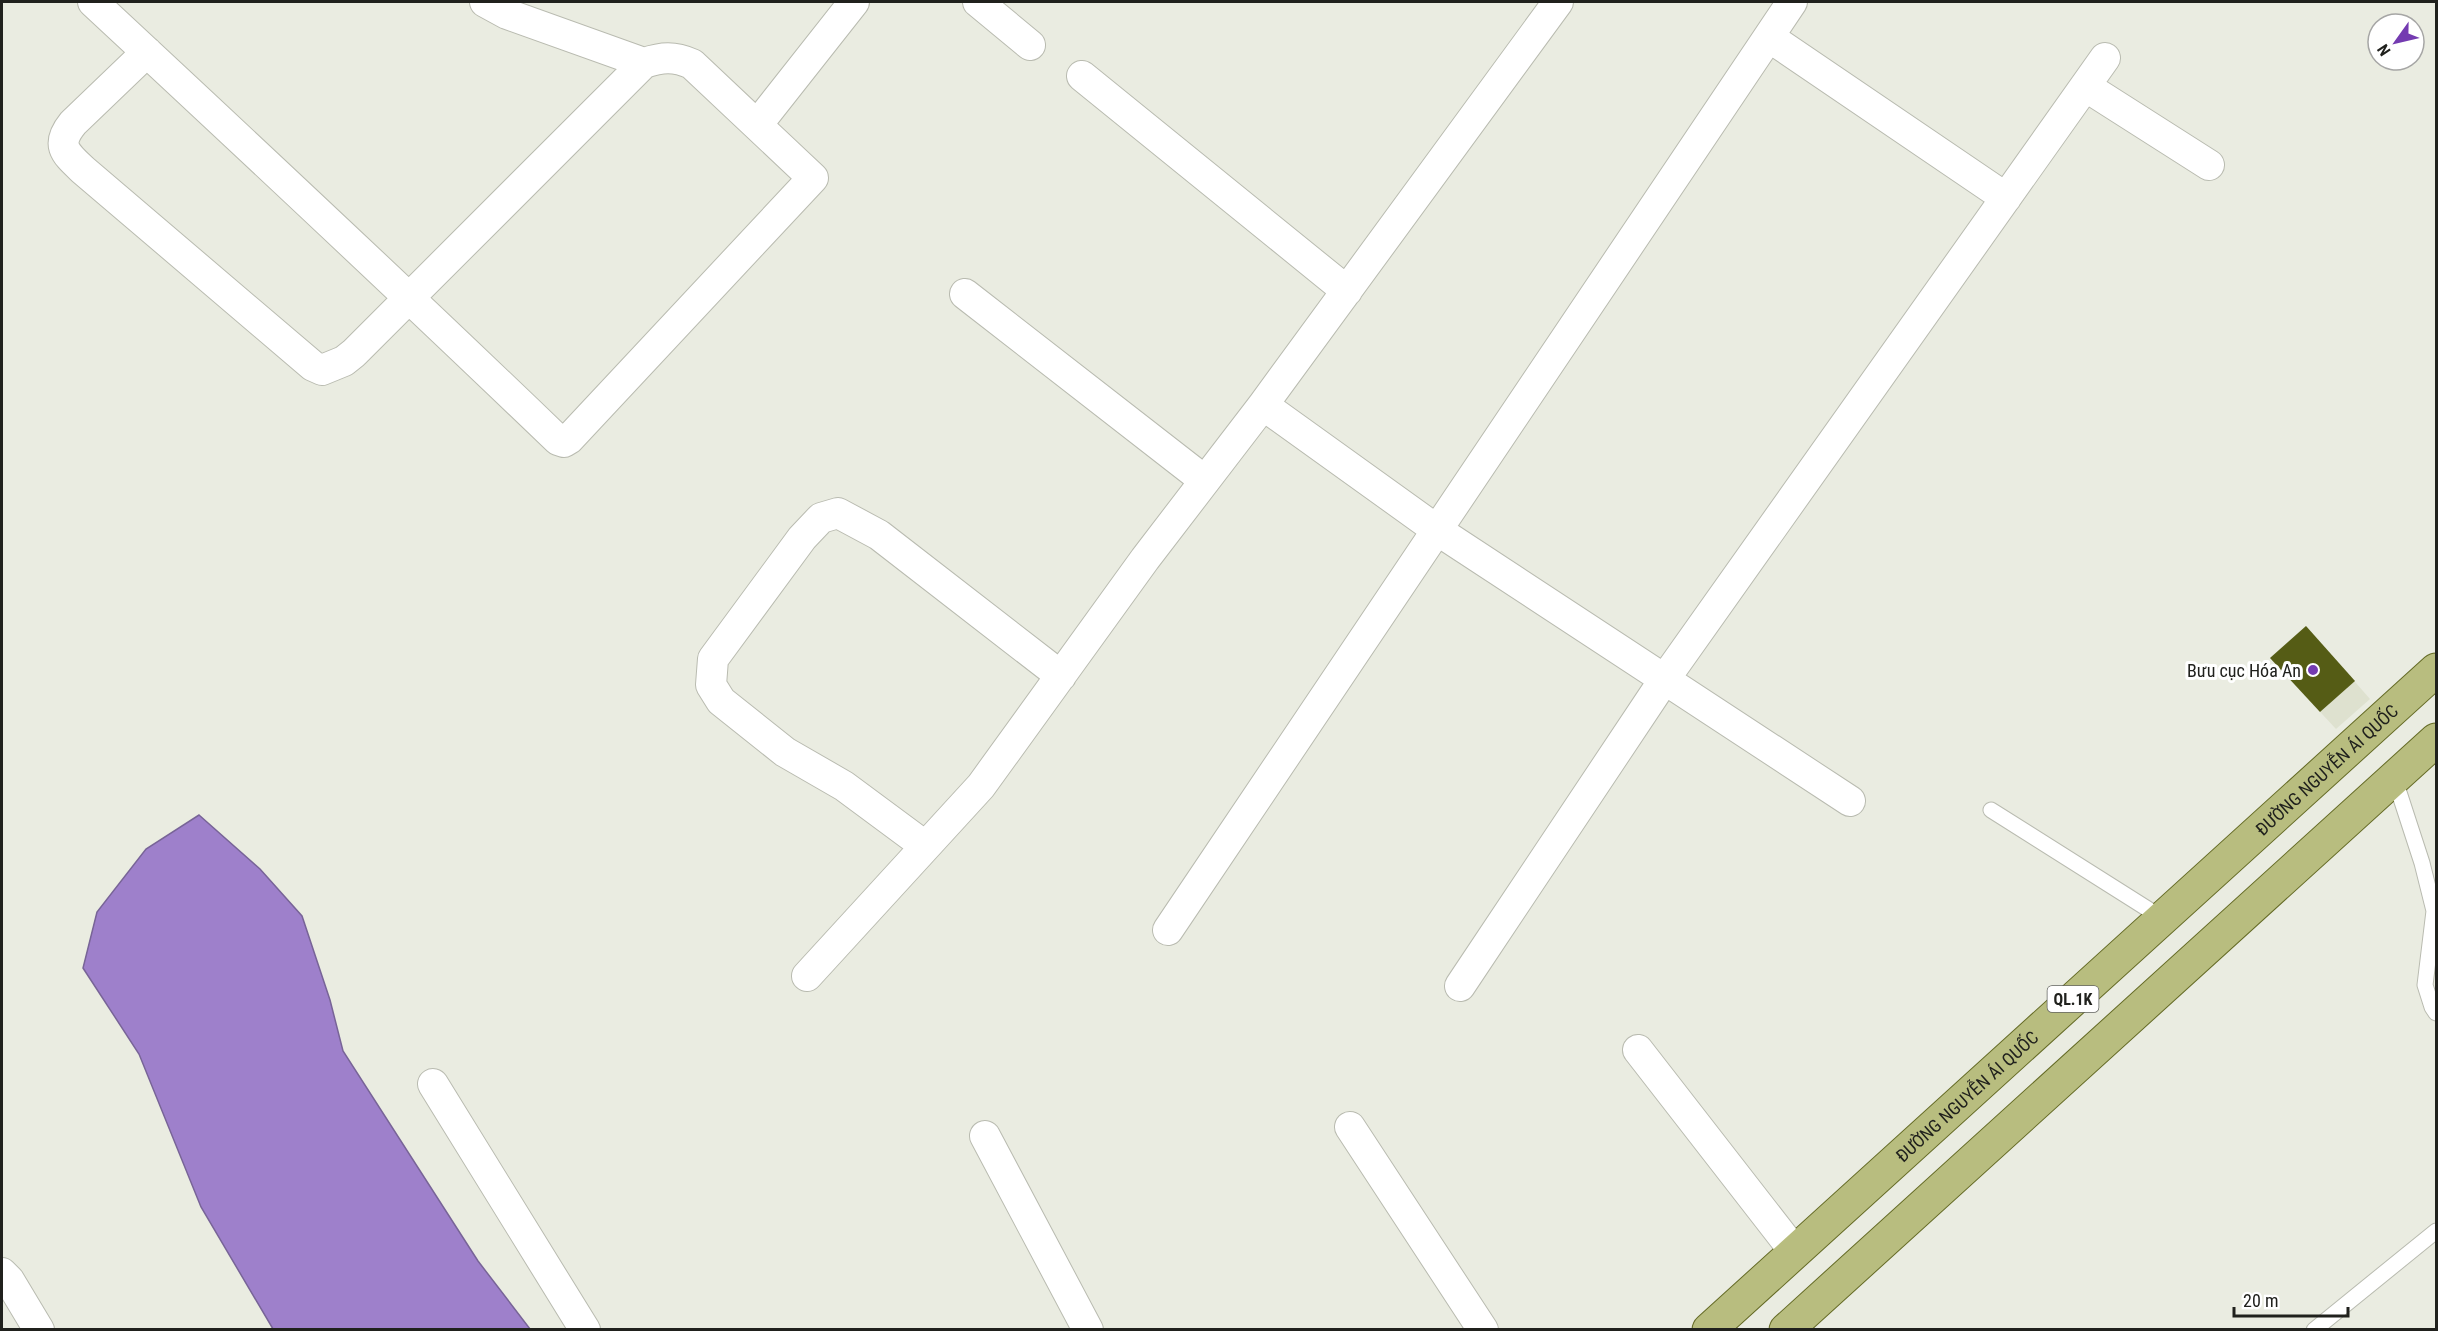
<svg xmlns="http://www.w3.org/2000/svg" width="2438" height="1331" font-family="'Roboto Condensed',sans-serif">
	<rect width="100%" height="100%" fill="#eaece1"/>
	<path fill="#dee1cf" d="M2306,626L2370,699L2336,729L2270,658Z"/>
	<path fill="#9e80cb" stroke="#786497" stroke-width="1.5" d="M199,815L260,869L302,916L330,1000L343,1051L478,1261L530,1329H273L201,1207L139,1054L83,968L97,912L146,849Z"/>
	<path fill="#555c15" d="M2306,626L2355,681L2320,712L2270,658Z"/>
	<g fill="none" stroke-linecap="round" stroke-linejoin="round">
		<g stroke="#b9bbb0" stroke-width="17">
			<path id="lane" d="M2394,777L2422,863L2434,911L2425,985L2432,1007L2436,1013
				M1991,810L2162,918
				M2314,1330L2436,1231"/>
		</g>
		<g stroke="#b9bbb0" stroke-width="32">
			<path id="street" d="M93,2C249,147 404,292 558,440L564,442L569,439L813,178L692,64C674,56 662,57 644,63L354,353L344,361L322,370L313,366L83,170C65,153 55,145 73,123L147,52
				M485,2L507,14L644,63
				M978,2L1030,45
				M1769,37L2006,198
				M1082,76L1347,291
				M2085,86L2209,165
				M757,125L854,2
				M965,294L1204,480
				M1263,405L1437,530L1850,801
				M925,846L844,786L785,752L721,701L711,685L713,659L802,538L821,518L838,513L879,535L1061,676
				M1168,930L1792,2
				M807,976L981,786L1145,559L1263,405L1558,2
				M1460,986L1664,680L2105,58
				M1638,1050L1795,1252
				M433,1084L585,1330
				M1350,1127L1483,1330
				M985,1136L1088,1330
				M2,1273L9,1280L39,1330"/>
		</g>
		<g stroke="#646a25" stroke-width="35">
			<g id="primary">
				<path id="s1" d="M1709,1330L2436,670"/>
				<path d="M1786,1330L2436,740"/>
			</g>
		</g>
		<use href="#lane" stroke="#fff" stroke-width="15"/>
		<use href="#street" stroke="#fff" stroke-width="30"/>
		<use href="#primary" stroke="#b8bd7f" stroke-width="33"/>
	</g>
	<circle fill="#743bb1" stroke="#fff" stroke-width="2" cx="2313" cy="670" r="6"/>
	<g text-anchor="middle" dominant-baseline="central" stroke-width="6" stroke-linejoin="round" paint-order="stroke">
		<rect fill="#fff" stroke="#636461" stroke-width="1.5" x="2047.5" y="986" width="51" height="26" rx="4.5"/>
		<g font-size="16" font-weight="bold" fill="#20211d">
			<text x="2073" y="999">QL.1K</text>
		</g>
		<g font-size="18" fill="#20211d" stroke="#fff" text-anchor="end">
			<text x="2301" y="670">Bưu cục Hóa An</text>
		</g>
		<g font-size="18" fill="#20211d" stroke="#fff">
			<text stroke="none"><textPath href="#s1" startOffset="834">ĐƯỜNG NGUYỄN ÁI QUỐC</textPath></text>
			<text stroke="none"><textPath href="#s1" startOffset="348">ĐƯỜNG NGUYỄN ÁI QUỐC</textPath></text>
		</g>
	</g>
	<rect width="2438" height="1331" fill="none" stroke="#20211d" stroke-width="6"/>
	<g transform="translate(2396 42) rotate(236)"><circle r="28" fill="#ffffff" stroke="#a6a6a5" stroke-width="1.5"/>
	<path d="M0-4.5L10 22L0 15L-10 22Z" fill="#743bb1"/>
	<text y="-9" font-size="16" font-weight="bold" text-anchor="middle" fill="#20211d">N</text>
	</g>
	<path d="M2234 1307v9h114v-9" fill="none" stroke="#20211d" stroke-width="3"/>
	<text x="2243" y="1307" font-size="18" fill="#20211d" stroke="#ffffff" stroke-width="4.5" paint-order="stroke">20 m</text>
</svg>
